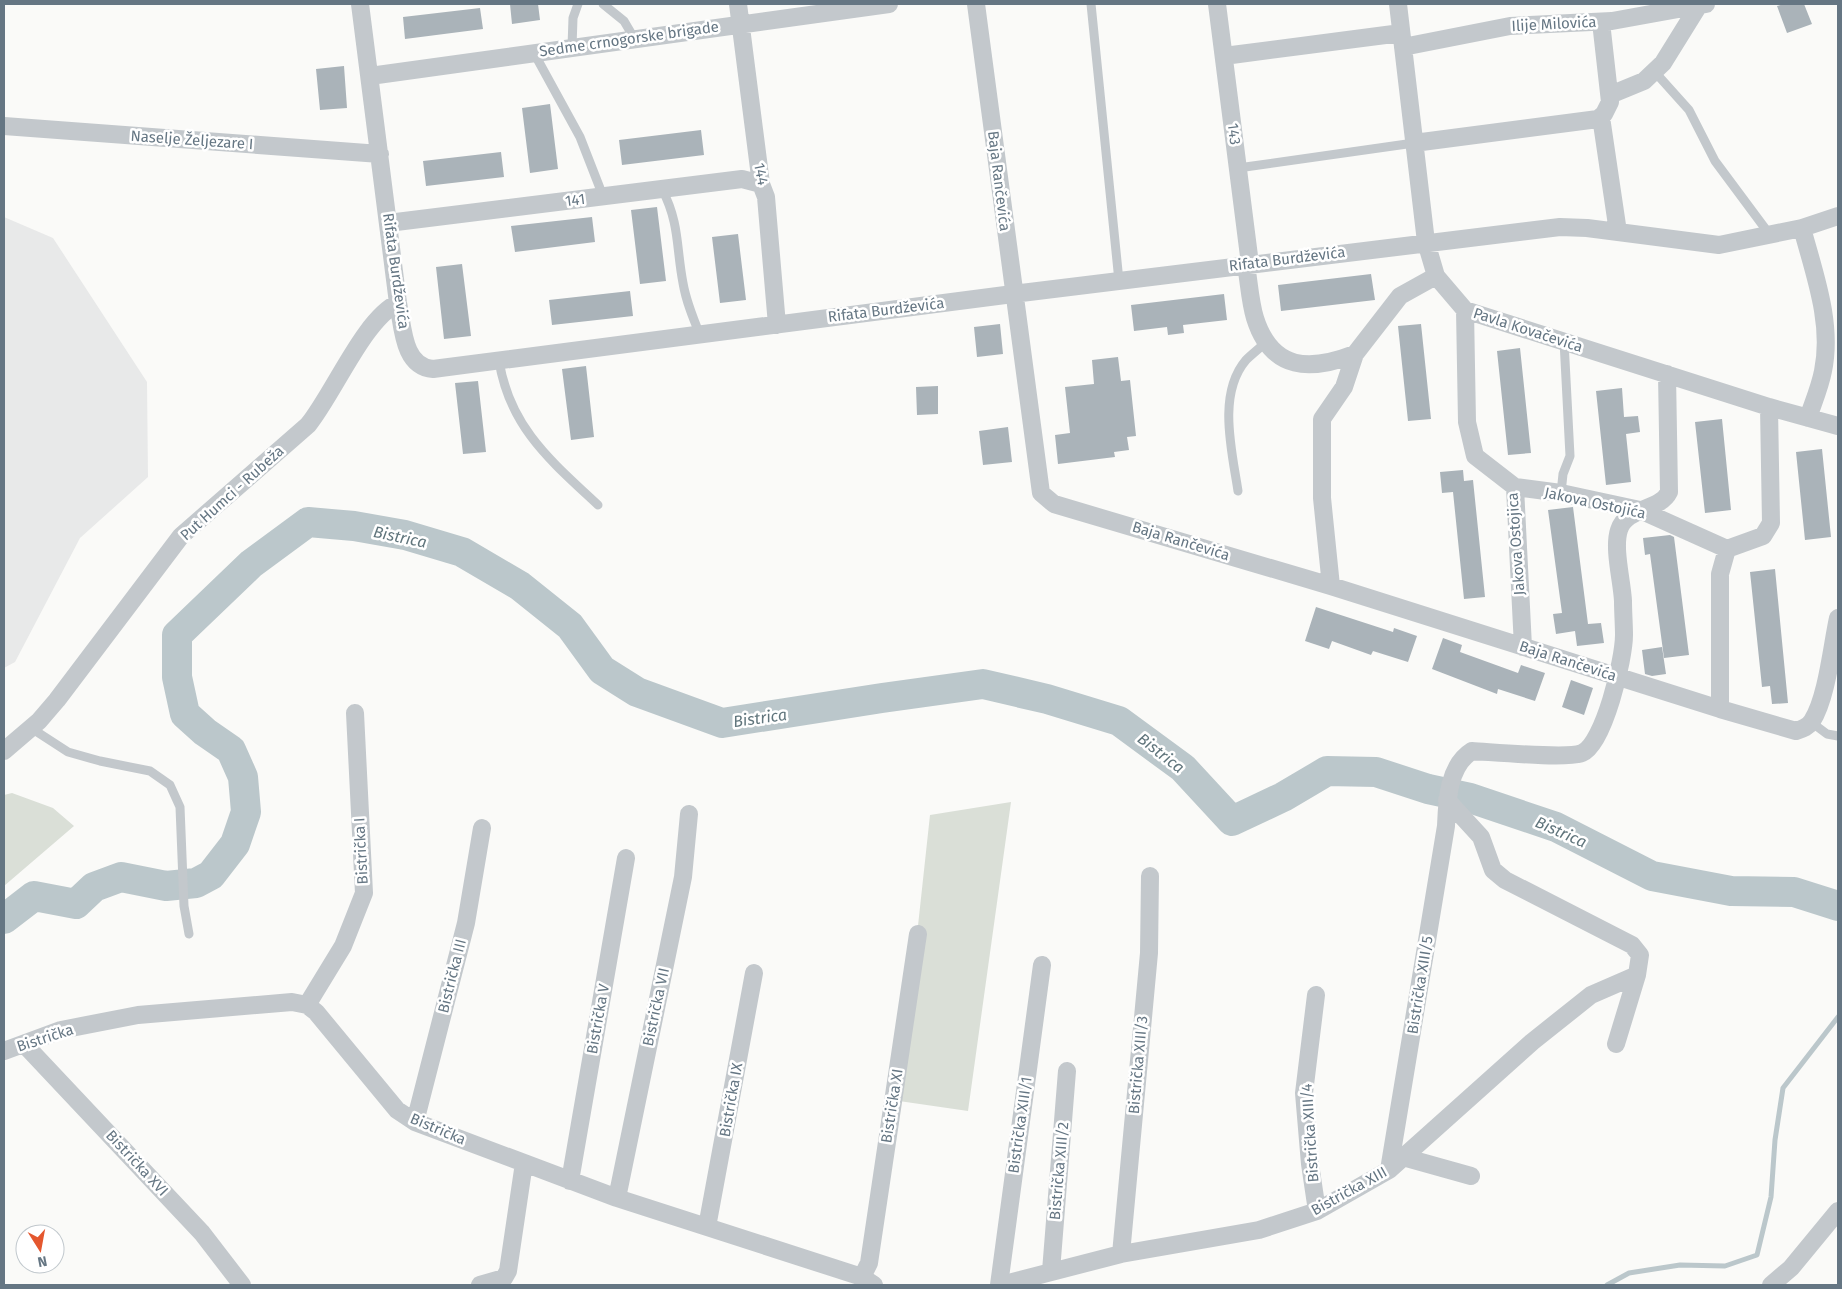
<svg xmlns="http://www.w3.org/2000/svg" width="1842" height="1289" font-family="'Fira Sans',sans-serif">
	<rect width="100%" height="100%" fill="#fafaf8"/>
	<path fill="#e8e9e9" d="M4,217L53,238L147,382L148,477L80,538L15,662L4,668Z"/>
	<path fill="#dadfd7" d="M12,793L53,808L74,826L4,886V795Z
		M1011,802L968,1111L899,1101L930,815Z"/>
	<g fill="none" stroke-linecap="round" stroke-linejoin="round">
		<path stroke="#bbc7cb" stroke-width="5" d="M1607,1285L1629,1273L1680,1265L1725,1266L1757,1255L1771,1197L1775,1140L1783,1088L1838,1017"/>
		<path stroke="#bbc7cb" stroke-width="30" d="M4,919L34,896L76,904L94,887L121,877L166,886L196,883L211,875L235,844L246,812L243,777L231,750L205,732L185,714L177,677V635L251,564L308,522L354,526L405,535L462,552L520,586L570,626L602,670L637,692L722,723L882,698L983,684L1047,699L1119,721L1183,768L1232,821L1283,797L1327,771L1376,772L1428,789L1470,798L1556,827L1652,876L1731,891L1794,892L1838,906"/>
	</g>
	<path fill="#aab3b9" d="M510,4H538L540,20L512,24Z
		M1784,4H1804L1812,24L1787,33L1777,6Z
		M480,8L483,29L405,39L403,17Z
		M344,66L347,108L320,110L316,69Z
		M550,104L558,169L530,173L522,108Z
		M701,130L704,155L622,165L619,140Z
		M501,152L504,177L426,186L423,161Z
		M657,207L666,281L640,284L631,210Z
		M592,217L595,242L515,252L511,226Z
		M738,234L746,300L720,303L712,237Z
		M462,264L471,336L444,339L436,267Z
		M1371,274L1375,300L1281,311L1278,285Z
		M630,291L633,316L552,325L549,300Z
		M1224,294L1227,320L1183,325L1184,333L1168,335L1167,327L1134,331L1131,305Z
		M1000,324L1003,354L977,357L974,327Z
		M1421,324L1431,419L1408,421L1398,326Z
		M1520,348L1531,453L1508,455L1497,351Z
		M1118,357L1121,381L1130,380L1136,436L1127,437L1129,450L1114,452L1115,457L1058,464L1055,435L1070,433L1065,387L1094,384L1092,360Z
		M586,366L594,437L571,440L562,369Z
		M478,381L486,452L463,454L455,383Z
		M938,386V414L917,415L916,387Z
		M1622,388L1624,417L1638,416L1640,432L1626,434L1631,482L1606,485L1596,391Z
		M1722,419L1731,510L1705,513L1695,422Z
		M1008,427L1012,462L983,465L979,431Z
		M1822,449L1831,537L1805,540L1796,452Z
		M1463,470L1464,481L1473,480L1485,597L1464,599L1453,492L1442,493L1440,472Z
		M1573,507L1588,624L1601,623L1604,643L1577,646L1575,631L1556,634L1553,614L1562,613L1548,510Z
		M1670,535L1674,537L1689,655L1664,658L1650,554L1645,555L1643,538Z
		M1775,569L1788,703L1772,704L1770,686L1762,687L1750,572Z
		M1316,607L1393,632L1394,628L1417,636L1408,662L1373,651L1371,655L1332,641L1329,649L1305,641Z
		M1443,638L1462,645L1460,652L1518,673L1521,665L1545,673L1535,701L1498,689L1497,694L1432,669Z
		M1662,647L1666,674L1652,676L1645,674L1642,650Z
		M1571,680L1593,688L1584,715L1562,707Z"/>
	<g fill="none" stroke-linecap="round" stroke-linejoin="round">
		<path stroke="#c3c8cc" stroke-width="9" d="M603,4L624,21L634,38
			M1091,4L1119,281
			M572,47L573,18L578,4
			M534,53L580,137L603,196
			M1654,71L1689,110L1715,161L1770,235
			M1238,168L1414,143
			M662,189C680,224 676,247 683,283C686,301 693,318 700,335
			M499,361C510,428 551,461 598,505
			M1238,491C1232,451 1217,394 1246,360C1252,354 1260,348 1266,342
			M1561,493L1563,474L1570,456L1564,341
			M1811,722L1827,734L1838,736
			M31,728L68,752L100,761L150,771L170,785L180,807L184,906L189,934"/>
		<path stroke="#c3c8cc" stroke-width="18" d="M360,4L398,303C403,327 403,367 433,369L1013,294L1560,227L1587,228L1719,245L1802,228L1838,216
			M738,4L761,184L766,197L777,325
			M976,4L1041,493L1054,504L1331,586L1720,709L1796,731C1803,729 1808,727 1812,721C1827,698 1832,645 1838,618
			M1217,4L1250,264
			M1398,4L1426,242L1436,276L1465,310L1769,407L1838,426
			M1403,47L1510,26L1612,21L1706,4
			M1224,56L1401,33
			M370,76L889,4
			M1610,95L1644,81L1663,63L1699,5
			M1601,117L1618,232
			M4,126L380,154
			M1414,143L1598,119L1604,114L1610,102L1601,22
			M388,223L742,179L761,184
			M1802,228C1814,273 1833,323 1823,371C1820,387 1813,403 1808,418
			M1246,265C1249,282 1250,302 1255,318C1272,372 1311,371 1355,354
			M1465,310L1467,422L1475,456L1515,487L1523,647
			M1515,487L1561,493L1640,510L1727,549
			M1331,586L1322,498V419L1344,387L1355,354L1400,296L1436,276
			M1720,709V574L1727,549L1763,536L1771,523L1769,407
			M4,751L39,721L57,700L181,536L308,425C334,393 364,319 398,303
			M1447,800L1481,837L1493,870L1505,880L1632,945L1640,955L1637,975L1616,1044
			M1316,995L1304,1093L1310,1164L1317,1211
			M307,1005L343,946L364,893L355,713
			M25,1045L202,1233L242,1285
			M4,1051L61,1030L138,1015L292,1002L307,1005L316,1012L397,1110L415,1122L617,1198L862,1277L874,1285
			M415,1122L466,923L482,828
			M1403,1157L1471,1176
			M1389,1170L1446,826C1447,801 1448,766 1472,751C1492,752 1568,759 1582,753C1604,744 1624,659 1624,635C1624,624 1623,613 1623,601C1622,581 1613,548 1619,530C1626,507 1660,511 1669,492L1667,374
			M570,1181L626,858
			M617,1198L683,877L689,814
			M707,1227L754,973
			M1121,1254L1149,953L1150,876
			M1051,1271L1067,1071
			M862,1277L869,1263L918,934
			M480,1285L504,1278L508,1271L524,1163
			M999,1285L1042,965
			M1001,1285L1121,1254L1259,1230L1317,1211L1389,1170L1532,1042L1591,995L1637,975
			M1771,1285L1791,1268L1838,1211"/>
	</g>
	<g text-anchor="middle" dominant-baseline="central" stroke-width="5" stroke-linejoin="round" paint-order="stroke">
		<g font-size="15" fill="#657683" stroke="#fff">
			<text transform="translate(1554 24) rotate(-3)">Ilije Milovića</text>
			<text transform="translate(629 39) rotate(-8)">Sedme crnogorske brigade</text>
			<text transform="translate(1234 134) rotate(83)">143</text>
			<text transform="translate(192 140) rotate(4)">Naselje Željezare I</text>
			<text transform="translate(761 174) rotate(79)">144</text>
			<text transform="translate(999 181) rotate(83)">Baja Rančevića</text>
			<text transform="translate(575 200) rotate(-7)">141</text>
			<text transform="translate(1287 259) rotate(-7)">Rifata Burdževića</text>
			<text transform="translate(396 271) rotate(82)">Rifata Burdževića</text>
			<text transform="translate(886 310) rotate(-7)">Rifata Burdževića</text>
			<text transform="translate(1528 330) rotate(18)">Pavla Kovačevića</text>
			<text transform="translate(232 493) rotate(-42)">Put Humci - Rubeža</text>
			<text transform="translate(1595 503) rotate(12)">Jakova Ostojića</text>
			<text transform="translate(1181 541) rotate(17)">Baja Rančevića</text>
			<text transform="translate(1516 544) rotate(-94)">Jakova Ostojica</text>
			<text transform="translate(1568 661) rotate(18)">Baja Rančevića</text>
			<text transform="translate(361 851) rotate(-93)">Bistrička I</text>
			<text transform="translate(452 976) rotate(-76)">Bistrička III</text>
			<text transform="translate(1420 985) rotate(-81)">Bistrička XIII/5</text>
			<text transform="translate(656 1007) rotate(-78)">Bistrička VII</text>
			<text transform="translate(598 1019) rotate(-80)">Bistrička V</text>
			<text transform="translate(45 1038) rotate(-18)">Bistrička</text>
			<text transform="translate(1138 1065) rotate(-85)">Bistrička XIII/3</text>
			<text transform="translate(731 1100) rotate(-80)">Bistrička IX</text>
			<text transform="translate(892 1106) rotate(-81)">Bistrička XI</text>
			<text transform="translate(1020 1125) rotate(-82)">Bistrička XIII/1</text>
			<text transform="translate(438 1129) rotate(23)">Bistrička</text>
			<text transform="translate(1310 1133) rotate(-94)">Bistrička XIII/4</text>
			<text transform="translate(137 1163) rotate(47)">Bistrička XVI</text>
			<text transform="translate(1059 1171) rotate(-85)">Bistrička XIII/2</text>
			<text transform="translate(1349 1191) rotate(-29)">Bistrička XIII</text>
		</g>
		<g font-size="16" font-style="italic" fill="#60757c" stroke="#fff">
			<text transform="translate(400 537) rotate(12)">Bistrica</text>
			<text transform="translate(760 718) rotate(-8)">Bistrica</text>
			<text transform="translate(1161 753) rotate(38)">Bistrica</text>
			<text transform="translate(1561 832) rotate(24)">Bistrica</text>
		</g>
	</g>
	<rect width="1842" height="1289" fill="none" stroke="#657683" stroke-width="10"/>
	<g transform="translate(40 1249) rotate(169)"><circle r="24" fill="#ffffff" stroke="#c1c8cd"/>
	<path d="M0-4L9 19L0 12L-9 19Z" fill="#e4572e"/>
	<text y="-8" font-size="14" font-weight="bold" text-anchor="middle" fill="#657683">N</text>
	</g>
</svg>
